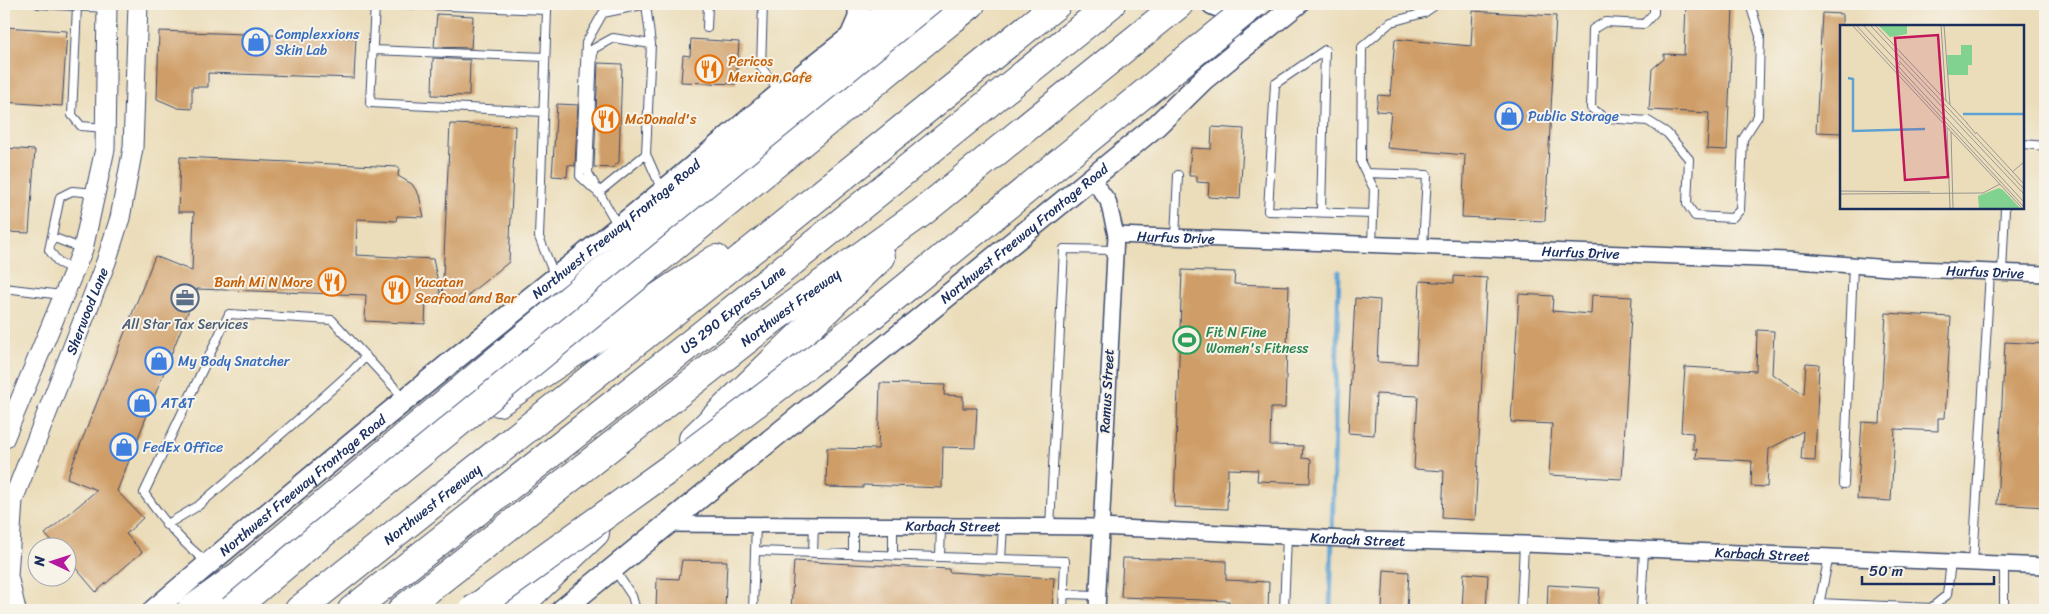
<svg xmlns="http://www.w3.org/2000/svg" width="2049" height="614" font-family="Sriracha,sans-serif">
	<rect width="100%" height="100%" fill="#f7f3e8"/>
	<filter id="ink" filterUnits="userSpaceOnUse"><feTurbulence type="fractalNoise" baseFrequency=".02" numOctaves="2"/><feDisplacementMap in="SourceGraphic" scale="10" xChannelSelector="R" yChannelSelector="G"/><feConvolveMatrix kernelMatrix="1 2 1 2 8 2 1 2 1" color-interpolation-filters="sRGB"/></filter>
	<filter id="wash" filterUnits="userSpaceOnUse"><feTurbulence type="fractalNoise" baseFrequency=".0096" numOctaves="4" result="noise"/><feDisplacementMap in="SourceGraphic" scale="20" xChannelSelector="R" yChannelSelector="G"/><feGaussianBlur stdDeviation="1.12" result="paint"/><feColorMatrix in="noise" values="0 0 0 0 0 0 0 0 0 0 0 0 0 0 0 0 0 1.4 0 .05"/><feComposite in="paint" operator="in"/></filter>
	<g filter="url(#wash)">
		<rect width="100%" height="100%" fill="#ebddba"/>
		<g fill="none" stroke-linecap="round" stroke-linejoin="round">
			<path stroke="#5da2d2" stroke-width="5" d="M1330,610L1339,272"/>
		</g>
		<g id="blocks">
			<path fill="#cf9e68" d="M1686,5L1733,7L1727,150L1707,149L1709,113L1649,110L1652,69L1664,59V54L1684,55Z
				M1473,11L1556,16L1545,221L1462,217L1465,155L1387,148L1391,112L1376,111L1378,95L1390,96L1395,39L1471,46Z
				M1822,13L1842,14V133L1816,132Z
				M437,14L473,16L471,48L434,47Z
				M4,27L67,31L62,106L4,102Z
				M159,31L356,38L354,78L208,73V87H192V109L178,108L157,99Z
				M691,39L739,42L736,84L681,82L683,55L690,56Z
				M433,58L470,60L469,96L432,95Z
				M598,63L622,64L619,162L612,168L594,167Z
				M557,104L578,105L575,166L568,165L567,177L552,176Z
				M450,124L515,126L509,262L469,294V302L442,301Z
				M1212,127L1244,129L1240,199L1208,197L1209,183L1197,182V176H1189L1191,148L1211,149Z
				M4,148L35,150L29,233L4,232Z
				M180,157L399,167L398,176L412,184L419,195L424,217L397,216L396,221L357,219L356,255L433,259L442,301L426,300L425,324L365,321L366,295L197,289L117,491L143,518L126,534L142,552L96,592L68,559V546H56L45,534L97,490L67,478L155,256L192,271L194,212H178Z
				M1182,270L1235,272L1234,284L1289,286L1285,408H1271L1270,445L1303,446L1302,458L1311,459L1310,483L1257,481L1258,470L1228,469L1227,509L1174,507Z
				M1454,276L1487,278L1475,520L1442,518L1444,471L1414,469L1418,396L1376,394L1374,435L1348,433L1355,298L1380,300L1377,362L1416,364L1420,281L1454,283Z
				M1519,294L1553,296L1552,311L1591,314L1592,295L1632,297L1622,479L1549,475L1552,424L1511,422Z
				M1886,313L1951,317L1945,418H1938V431L1895,429L1891,501L1857,499L1862,422L1880,423Z
				M1757,330L1774,331L1772,374L1804,394L1806,363L1819,364L1815,461L1801,460L1803,431L1769,449L1767,487L1751,486L1752,461L1696,458L1697,449H1693V433L1681,432L1685,367L1756,371Z
				M2005,342L2045,344V507L1997,504Z
				M880,383L945,385L944,395L963,396V408H977L975,448L943,447L942,488L863,485V488L826,487L827,448L878,449Z
				M1123,558L1226,561V580L1269,582L1268,610H1228L1229,601L1121,597Z
				M682,560L727,561L725,610H656L657,578L679,579Z
				M794,561L949,569V572L1054,578L1052,610H791Z
				M1384,570L1409,572L1407,610H1382Z
				M1464,573L1488,575L1486,610H1462Z
				M1548,585L1600,588L1598,610H1547Z"/>
		</g>
	</g>
	<g filter="url(#ink)">
		<use href="#blocks" fill-opacity="0" stroke="#3a496c" stroke-width="1"/>
		<g fill="none" stroke-linecap="round" stroke-linejoin="round">
			<g stroke="#3a496c" stroke-width="10">
				<path id="service" d="M38,4L107,8
					M375,4L370,103L543,112
					M403,4L547,10L539,237L555,277
					M646,4L651,44L646,154L662,190
					M763,4L761,67L780,92
					M1654,4V13L1644,24L1605,22L1593,29L1591,108L1606,118L1648,121L1667,133L1689,159L1687,204L1695,216L1732,218L1740,210L1743,139L1758,116L1760,36L1750,4
					M77,6L72,115L81,126L105,128
					M707,28L708,4
					M373,50L545,57
					M2023,144L2045,146
					M1366,173L1427,175L1423,247
					M595,190L580,176L586,43L603,13L647,4
					M598,193L646,154
					M1321,212L1325,50L1275,84L1268,211L1373,214
					M618,226L588,173L593,49L613,38L651,44
					M52,237L83,249
					M1175,238L1178,175
					M1372,245L1374,189L1361,163L1362,47L1391,22L1424,13L1437,4
					M75,270L59,263L49,250L60,197L72,191L96,193
					M2002,273L2005,208
					M4,288L62,295
					M1844,484L1853,265
					M166,525L198,506L294,423L352,371L366,356
					M1050,527L1064,249L1115,250
					M755,551L1065,561L1063,610
					M813,553L814,524
					M853,554V525
					M893,556V525
					M940,557L941,526
					M1001,559L1003,526
					M207,562C181,542 163,520 144,493L229,314L332,320L405,399
					M1973,563L1990,272
					M2004,564V610
					M614,569L632,596L636,610
					M1064,594L1097,595
					M1819,603L1931,608L1947,595L1951,562
					M753,610L756,524
					M1284,610L1287,536
					M1521,610L1524,544
					M1641,610L1644,549
					M1818,610L1829,556"/>
			</g>
			<g stroke="#3a496c" stroke-width="18">
				<g id="minor">
					<path d="M1092,179L1108,201L1116,235L1097,610"/>
					<path id="s1" d="M1116,235L1787,260L1889,268L2045,274"/>
					<path id="s2" d="M669,524L1100,527L1365,540L1524,544L2045,566"/>
				</g>
			</g>
			<g stroke="#3a496c" stroke-width="21">
				<g id="tertiary">
					<path d="M4,439L83,249L105,149L107,4"/>
					<path id="s3" d="M16,610L8,576L13,500L106,262L120,218L133,148L138,4"/>
				</g>
			</g>
			<g stroke="#3a496c" stroke-width="24">
				<g id="secondary">
					<path d="M1213,4L1223,8L1231,20L1229,35"/>
					<path d="M852,34L859,18V4"/>
					<path id="s4" d="M154,610C306,480 461,353 618,228C711,154 799,73 895,4"/>
					<path id="s5" d="M562,610L1157,125L1204,79L1297,4"/>
				</g>
			</g>
			<g stroke="#3a496c" stroke-width="30">
				<g id="motorway">
					<path d="M955,17L971,4"/>
					<path d="M499,402L716,259"/>
					<path d="M693,439L881,257"/>
					<path d="M244,571L817,93L930,4"/>
					<path d="M191,610L259,561"/>
					<path id="s6" d="M299,610L762,242L1057,4"/>
					<path id="s7" d="M352,610L704,333L1111,4"/>
					<path id="s8" d="M402,610L777,316L921,213L1179,4"/>
					<path d="M515,610L595,533"/>
				</g>
			</g>
			<use href="#service" stroke="#fff" stroke-width="8"/>
			<use href="#minor" stroke="#fff" stroke-width="15"/>
			<use href="#tertiary" stroke="#fff" stroke-width="19"/>
			<use href="#secondary" stroke="#fff" stroke-width="21"/>
			<use href="#motorway" stroke="#fff" stroke-width="28"/>
			<g stroke="#3a496c" stroke-width="30" stroke-linecap="butt">
				<path id="motorway-bridge" d="M232,610L316,539L955,17
					M473,610L672,467L870,317L1254,4"/>
			</g>
			<use href="#motorway-bridge" stroke="#fff" stroke-width="28"/>
		</g>
	</g>
	<defs>
		<g id="shop-ring" transform="scale(1.4375)"><circle r="9.5" fill="#f7f3e8" stroke="#3f7fe0" stroke-width="1.5"/><path d="M-5-2.5h2.3a2.7 3.5 0 0 1 5.4 0H5L5.5 6h-11ZM-1.5-2.5h3a1.5 2.3 0 0 0-3 0Z" fill="#3f7fe0"/></g>
		<g id="restaurant-ring" transform="scale(1.4375)"><circle r="9.5" fill="#f7f3e8" stroke="#e8710a" stroke-width="1.5"/><path d="M-5-6h1v4h1v-4h1v4h1v-4h1v5L-1.5 .5V6h-2V.5L-5-1ZM5-6V6H3V1.5H1.5Q1.5-4 5-6Z" fill="#e8710a"/></g>
		<g id="office-ring" transform="scale(1.4375)"><circle r="9.5" fill="#f7f3e8" stroke="#5c6f8a" stroke-width="1.5"/><path d="M-6-3h4V-5.5h4V-3h4V5H-6ZM-1-4.5V-3h2v-1.5ZM-6 0V1H6V0Z" fill="#5c6f8a"/></g>
		<g id="stadium-ring" transform="scale(1.4375)"><circle r="9.5" fill="#f7f3e8" stroke="#2e9e5b" stroke-width="1.5"/><path d="M0-5a6.5 5 0 1 0 0 10a6.5 5 0 1 0 0-10ZM-3.5-1.8h7v3.6h-7Z" fill="#2e9e5b"/></g>
	</defs>
	<g fill-rule="evenodd">
		<use href="#shop-ring" x="256" y="42"/>
		<use href="#restaurant-ring" x="709" y="69"/>
		<use href="#shop-ring" x="1509" y="116"/>
		<use href="#restaurant-ring" x="606" y="119"/>
		<use href="#restaurant-ring" x="332" y="282"/>
		<use href="#restaurant-ring" x="396" y="290"/>
		<use href="#office-ring" x="185" y="298"/>
		<use href="#stadium-ring" x="1187" y="340"/>
		<use href="#shop-ring" x="159" y="361"/>
		<use href="#shop-ring" x="142" y="403"/>
		<use href="#shop-ring" x="124" y="447"/>
	</g>
	<g text-anchor="middle" dominant-baseline="central" stroke-width="4" stroke-linejoin="round" paint-order="stroke">
		<g font-size="14" fill="#366cbe" stroke="#f7f3e8" text-anchor="start">
			<text x="275" y="34">Complexxions<tspan x="275" dy="16">Skin Lab</tspan></text>
			<text x="1528" y="116">Public Storage</text>
			<text x="178" y="361">My Body Snatcher</text>
			<text x="161" y="403">AT&amp;T</text>
			<text x="143" y="447">FedEx Office</text>
		</g>
		<g font-size="14" fill="#c56008" stroke="#f7f3e8" text-anchor="start">
			<text x="728" y="61">Pericos<tspan x="728" dy="16">Mexican Cafe</tspan></text>
			<text x="625" y="119">McDonald's</text>
			<text x="313" y="282" text-anchor="end">Banh Mi N More</text>
			<text x="415" y="282">Yucatan<tspan x="415" dy="16">Seafood and Bar</tspan></text>
		</g>
		<g font-size="14" fill="#1b2f5e" stroke="#f7f3e8">
			<text stroke="none"><textPath href="#s4" startOffset="599">Northwest Freeway Frontage Road</textPath></text>
			<text stroke="none"><textPath href="#s5" startOffset="596">Northwest Freeway Frontage Road</textPath></text>
			<text stroke="none"><textPath href="#s1" startOffset="60">Hurfus Drive</textPath></text>
			<text stroke="none"><textPath href="#s1" startOffset="465">Hurfus Drive</textPath></text>
			<text stroke="none"><textPath href="#s1" startOffset="870">Hurfus Drive</textPath></text>
			<text stroke="none"><textPath href="#s8" startOffset="492">Northwest Freeway</textPath></text>
			<text stroke="none"><textPath href="#s7" startOffset="485">US 290 Express Lane</textPath></text>
			<text stroke="none"><textPath href="#s3" startOffset="314">Sherwood Lane</textPath></text>
			<text transform="translate(1107 391) rotate(-87)">Ramus Street</text>
			<text stroke="none"><textPath href="#s4" startOffset="194">Northwest Freeway Frontage Road</textPath></text>
			<text stroke="none"><textPath href="#s6" startOffset="170">Northwest Freeway</textPath></text>
			<text stroke="none"><textPath href="#s2" startOffset="284">Karbach Street</textPath></text>
			<text stroke="none"><textPath href="#s2" startOffset="689">Karbach Street</textPath></text>
			<text stroke="none"><textPath href="#s2" startOffset="1094">Karbach Street</textPath></text>
		</g>
		<g font-size="14" fill="#4e5e75" stroke="#f7f3e8">
			<text x="185" y="324">All Star Tax Services</text>
		</g>
		<g font-size="14" fill="#27864d" stroke="#f7f3e8" text-anchor="start">
			<text x="1206" y="332">Fit N Fine<tspan x="1206" dy="16">Women's Fitness</tspan></text>
		</g>
	</g>
	<g transform="translate(1840 25)">
		<rect width="184" height="184" fill="#ebddba"/>
		<path d="M38,0H67V9L50,12ZM121,20H132V40H128V50H108L107,30H121ZM159,163L163,165L180,183H139L138,171Z" fill="#81d191"/>
		<path fill="none" stroke="#5da2d2" stroke-width="2.5" d="M8,53L13,54V106L85,104M123,89H184"/>
		<path fill="none" stroke="#989795" stroke-width="1" d="M12,0L182,183M16,0L184,182M23,0L60,40M30,0L184,164M35,0L128,99M101,0L106,76M104,0L110,80M59,36L184,169M57,40L184,177M126,97L136,109M107,103L110,183M111,107L113,183M136,107L184,159M172,147L184,137M0,166L90,167M0,169L143,168L160,159"/>
		<path fill="#c2185b" fill-opacity="0.15" stroke="#c2185b" stroke-width="2.5" d="M98,10L108,152L65,155L55,13Z"/>
		<rect width="184" height="184" fill="none" stroke="#1b2f5e" stroke-width="2.5"/>
	</g>
	<rect width="2049" height="614" fill="none" stroke="#f7f3e8" stroke-width="20"/>
	<g transform="translate(52 562) rotate(274)"><circle r="24" fill="#f7f3e8" stroke="#9fa5b1"/>
	<path d="M0-4L9 19L0 12L-9 19Z" fill="#b5179e"/>
	<text y="-8" font-size="14" font-weight="bold" text-anchor="middle" fill="#1b2f5e">N</text>
	</g>
	<path d="M1862 576v8h132v-8" fill="none" stroke="#1b2f5e" stroke-width="2.5"/>
	<text x="1869" y="576" font-size="15" fill="#1b2f5e" stroke="#f7f3e8" stroke-width="4" paint-order="stroke">50 m</text>
</svg>
